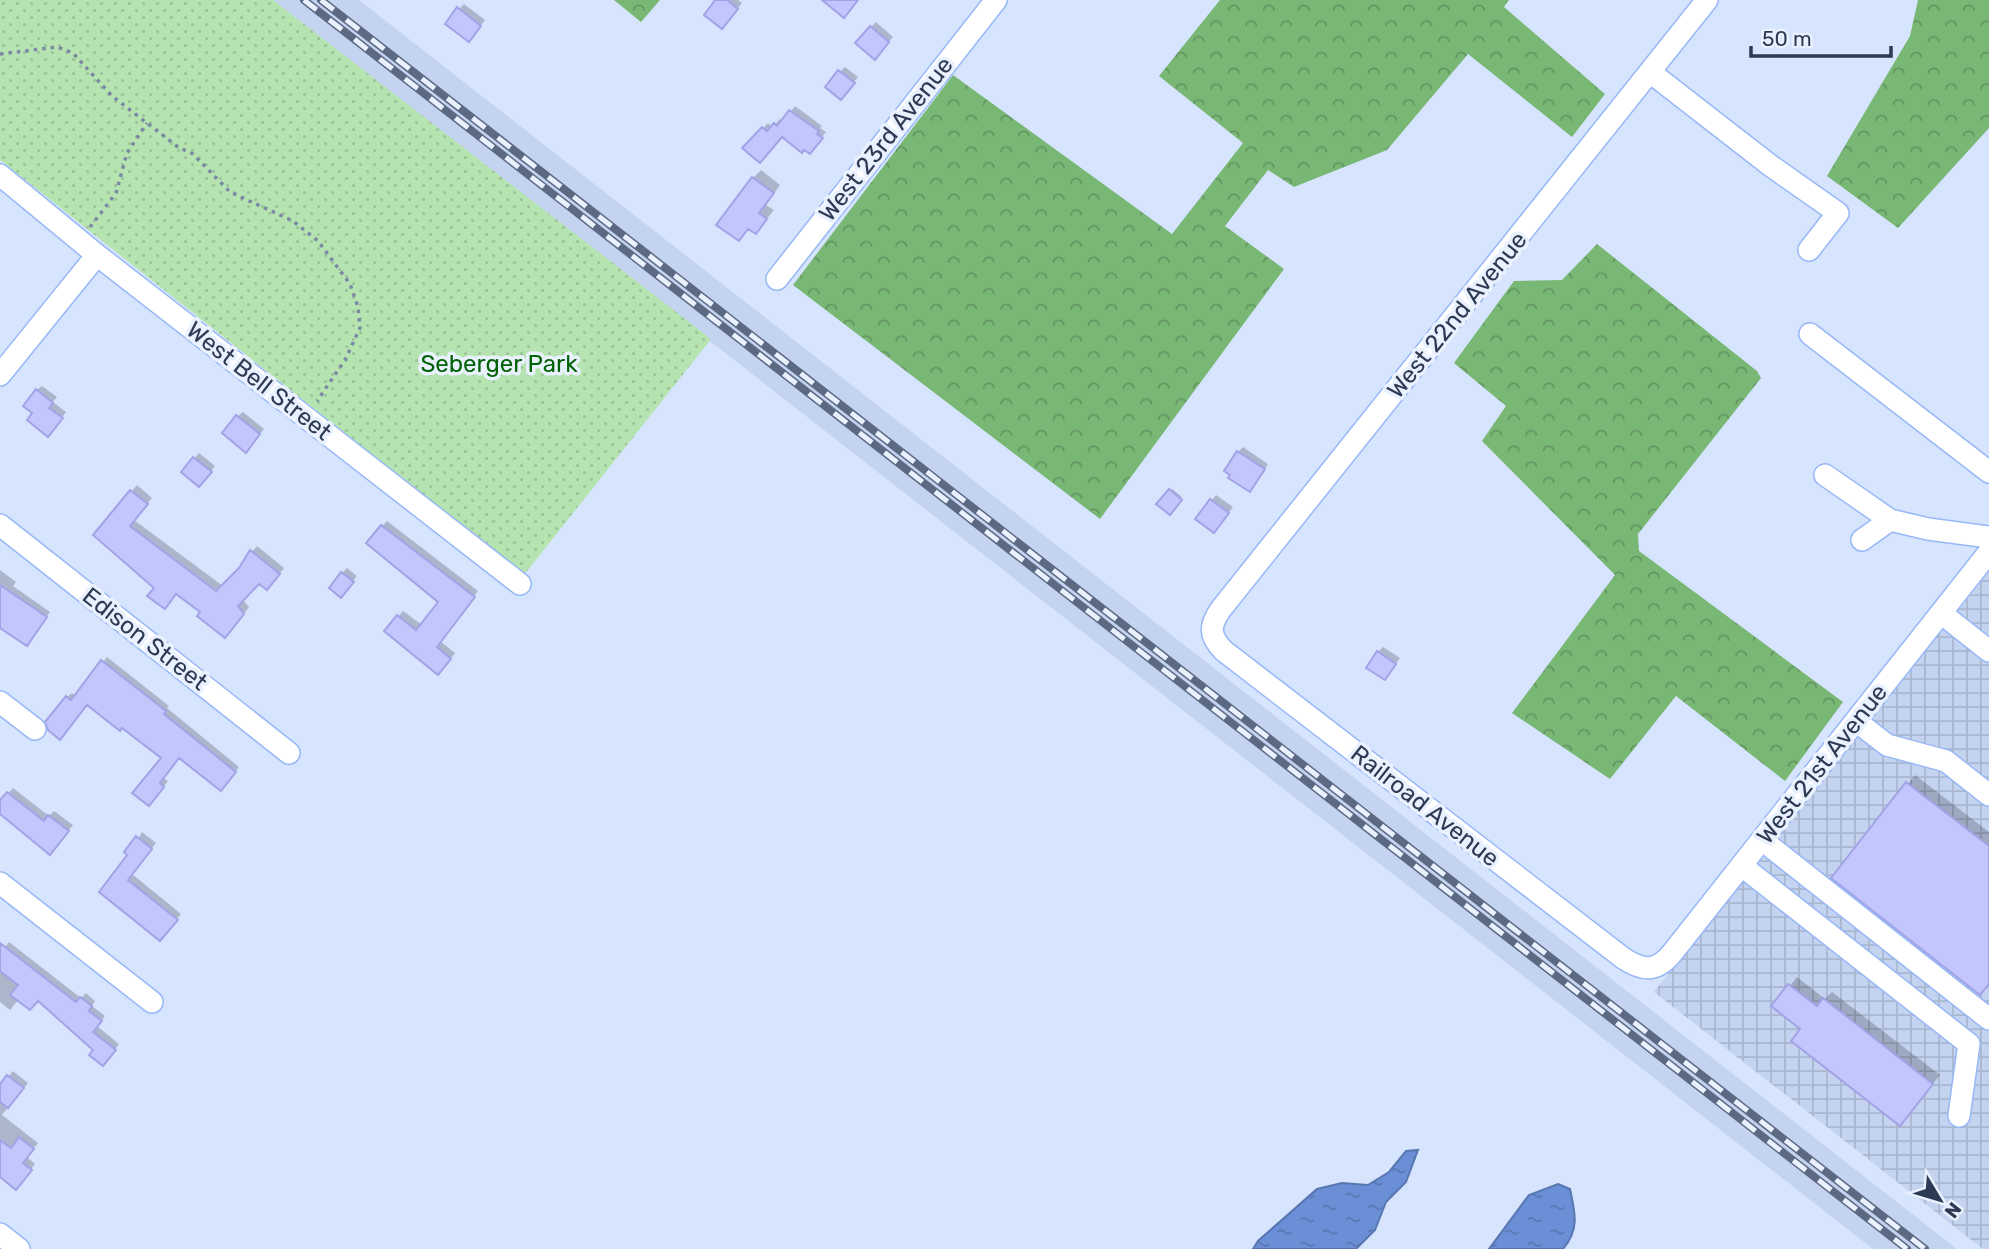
<svg xmlns="http://www.w3.org/2000/svg" width="1989" height="1249" font-family="Rubik,sans-serif">
	<defs>
		<pattern id="industrial-grid" width="8" height="8" patternUnits="userSpaceOnUse" patternTransform="scale(1.75)"><rect width="8" height="8" fill="#c4d4f0"/><path d="M0 4h8M4 0v8" fill="none" stroke="#a9b7d0"/></pattern>
		<pattern id="forest-crowns" width="20" height="18" patternUnits="userSpaceOnUse" patternTransform="scale(1.75)"><rect width="20" height="18" fill="#78b774"/><path d="M2 6a3 3 0 1 1 6 0M12 15a3 3 0 1 1 6 0" fill="none" stroke="#639662"/></pattern>
		<pattern id="park-dots" width="8" height="8" patternUnits="userSpaceOnUse" patternTransform="scale(1.75)"><rect width="8" height="8" fill="#b5e4b1"/><path d="M2 2h.1M6 6h.1" fill="none" stroke="#9cc49a" stroke-width="1.8" stroke-linecap="round"/></pattern>
		<pattern id="water-ripples" width="26" height="14" patternUnits="userSpaceOnUse" patternTransform="scale(1.75)"><rect width="26" height="14" fill="#6b8fd7"/><path d="M2 4q2-2 4 0t4 0M15 11q2-2 4 0t4 0" fill="none" stroke="#5876b1"/></pattern>
	</defs>
	<rect width="100%" height="100%" fill="#d6e4fe"/>
	<path fill="#c4d4f0" d="M273,0H359L1957,1249H1873Z"/>
	<path fill="url(#industrial-grid)" d="M1989,560V1249H1983L1654,992Z"/>
	<path fill="url(#forest-crowns)" d="M614,0H660L641,22Z
		M1220,0H1509L1504,7L1605,94L1572,137L1468,54L1387,150L1294,187L1268,170L1225,226L1284,269L1100,519L793,285L953,75L1172,234L1243,143L1159,76Z
		M1918,0H1989V128L1898,228L1827,176L1910,36Z
		M1597,244L1757,371L1761,378L1638,534L1639,551L1843,702L1785,781L1676,696L1610,779L1512,713L1615,575L1482,441L1506,406L1454,363L1514,281L1562,280Z"/>
	<path fill="url(#park-dots)" d="M0,0H273L711,339L524,575L0,160Z"/>
	<path fill="url(#water-ripples)" stroke="#5876b0" stroke-width="2" d="M1418,1150L1406,1182L1386,1202L1375,1230L1356,1249H1253L1258,1241L1317,1189L1342,1183L1368,1185L1389,1172L1406,1151Z
		M1558,1184L1570,1189C1575,1213 1580,1229 1563,1249H1489L1529,1195Z"/>
	<path fill="#0003" d="M718,0H738L742,3L727,22Z
		M464,4L485,20L473,35L459,9Z
		M876,22L893,37L879,53L871,27Z
		M845,67L858,77L846,92L840,72Z
		M795,106L822,126L820,128L826,132L814,147L804,148L782,135L745,148L768,123L772,127L780,119L783,122Z
		M761,170L780,185L766,205L774,210L756,232L753,178Z
		M42,386L57,397L53,402L66,412L53,430L34,413L37,390Z
		M243,412L264,429L250,445L238,416Z
		M1243,447L1268,464L1254,485L1238,452Z
		M199,453L215,466L204,480L184,472Z
		M137,485L152,498L134,520L223,586L257,546L284,568L273,582H259L243,600L249,607L231,630L177,593L156,587L95,535Z
		M1172,489L1182,497L1169,513L1159,504Z
		M1216,495L1233,507L1219,526L1197,518Z
		M387,521L478,591L440,641L455,653L443,668L387,631L403,611L422,625L440,601L382,526Z
		M347,568L357,576L346,590L342,573Z
		M0,570L16,582L13,586L50,612L27,644L0,625Z
		M1383,647L1400,658L1385,678L1378,652Z
		M107,657L169,706L167,708L239,767L226,784L180,756L163,778L168,781L154,799L163,757L87,704L64,733L67,697L72,693L76,696Z
		M1915,775L1989,832V983L1834,878Z
		M13,788L49,816L54,811L73,825L55,848L0,812V803Z
		M142,832L156,843L132,874L181,914L165,934L101,892L130,855Z
		M9,942L81,998L86,993L95,1001L92,1006L105,1016L97,1026L119,1044L108,1059L38,999H19L10,1010L0,1002V953Z
		M1797,977L1825,999L1832,992L1940,1075L1900,1124L1803,1029L1774,1006Z
		M13,1071L28,1083L2,1115L38,1143L27,1157L35,1164L21,1183L0,1175V1087Z"/>
	<path fill="#c3c5fd" stroke="#a2a3e7" stroke-width="2" d="M715,0H727L738,9L722,29L704,15Z
		M822,0H858L844,18Z
		M457,7L481,26L469,42L445,24Z
		M870,26L889,42L875,60L855,43Z
		M838,70L855,83L841,100L825,87Z
		M789,110L819,131L817,134L823,138L810,154L804,150L802,153L782,137L760,163L742,148L762,127L767,131L774,123L777,126Z
		M752,177L774,193L759,213L767,219L756,234L748,229L739,241L716,225Z
		M36,389L53,403L49,408L63,418L48,437L27,420L32,413L23,406Z
		M236,415L260,434L246,453L222,433Z
		M1237,451L1265,469L1250,492L1228,478L1230,475L1224,471Z
		M193,457L212,472L199,487L181,472Z
		M1169,489L1182,500L1170,515L1156,504Z
		M130,490L148,504L130,526L216,591L239,568L250,550L280,574L267,590L259,584L238,606L244,614L225,638L197,616L200,612L176,594L165,609L147,596L154,588L93,535Z
		M1210,499L1229,513L1214,533L1195,519Z
		M381,525L475,597L437,647L451,659L438,675L384,631L397,615L416,630L438,602L366,543Z
		M341,572L354,582L341,598L329,588Z
		M0,585L47,617L27,646L0,628Z
		M1377,651L1396,664L1385,680L1366,668Z
		M101,660L166,711L164,714L236,772L221,791L179,758L160,783L164,787L149,806L132,793L161,758L122,728L120,731L87,705L60,740L48,730L45,722L66,696L71,700Z
		M1906,782L1989,846V984L1980,995L1831,878Z
		M7,792L44,821L48,815L69,831L50,855L0,814V800Z
		M136,836L152,849L128,880L178,920L160,941L99,892L127,855L124,852Z
		M0,943L76,1002L80,997L92,1006L89,1011L102,1021L93,1032L116,1050L103,1066L89,1055L93,1050L38,1001L30,1010L10,995L18,985L0,971Z
		M1788,984L1817,1006L1823,998L1933,1084L1900,1126L1791,1041L1800,1029L1771,1006Z
		M7,1075L24,1088L8,1108L0,1102V1084Z
		M19,1137L34,1149L23,1163L32,1170L16,1190L0,1177V1140L11,1148Z"/>
	<g fill="none" stroke-linecap="round" stroke-linejoin="round">
		<g stroke="#97b8f7" stroke-width="24">
			<path id="minor" d="M1707,0L1221,609C1209,626 1209,636 1224,651L1623,958C1644,972 1657,972 1673,952L1989,552
				M1650,72L1771,166L1838,213L1809,250
				M0,175L97,255L520,584
				M777,279L996,0
				M1810,334L1989,472
				M0,375L97,255
				M1825,475L1890,520L1928,529L1989,537
				M0,525L289,753
				M1862,540L1890,520
				M1941,613L1989,651
				M0,702L35,729
				M1856,721L1887,745L1946,761L1989,795
				M1762,840L1989,1019
				M1742,866L1969,1044L1959,1116
				M0,883L152,1002
				M0,1234L19,1249"/>
		</g>
		<path stroke="#7c89a3" stroke-width="3.5" stroke-dasharray="3.5 5" stroke-linecap="butt" d="M0,54L57,47L73,53L112,96L178,147L193,154L230,192L293,221L318,241L350,284L358,307L360,328L345,360L317,401
			M90,227L116,193L127,153L147,123"/>
		<use href="#minor" stroke="#fff" stroke-width="21"/>
		<g stroke="#5c6983" stroke-width="8">
			<path id="rail" d="M304,0L1907,1249
				M321,0L1925,1249"/>
		</g>
		<use href="#rail" stroke="#eaf1fe" stroke-width="5" stroke-dasharray="16" stroke-linecap="butt"/>
	</g>
	<g text-anchor="middle" dominant-baseline="central" stroke-width="7" stroke-linejoin="round" paint-order="stroke">
		<g font-size="24" fill="#2d3a54" stroke="#eaf1fe">
			<text transform="translate(886 139) rotate(-52)">West 23rd Avenue</text>
			<text transform="translate(1457 315) rotate(-51)">West 22nd Avenue</text>
			<text transform="translate(259 381) rotate(38)">West Bell Street</text>
			<text transform="translate(145 639) rotate(38)">Edison Street</text>
			<text transform="translate(1822 764) rotate(-52)">West 21st Avenue</text>
			<text transform="translate(1425 806) rotate(38)">Railroad Avenue</text>
		</g>
		<g font-size="24" fill="#006204" stroke="#eaf1fe">
			<text x="499" y="364">Seberger Park</text>
		</g>
	</g>
	<g transform="translate(1940 1200) rotate(128)" stroke="#eaf1fe" stroke-width="5" paint-order="stroke">
	<path d="M0-5L12 26L0 18L-12 26Z" fill="#2d3a54"/>
	<text y="-10" font-size="19" font-weight="bold" text-anchor="middle" fill="#2d3a54">N</text>
	</g>
	<path d="M1751 46v10h140v-10" fill="none" stroke="#2d3a54" stroke-width="3.5"/>
	<text x="1762" y="46" font-size="21" fill="#2d3a54" stroke="#eaf1fe" stroke-width="5" paint-order="stroke">50 m</text>
</svg>
